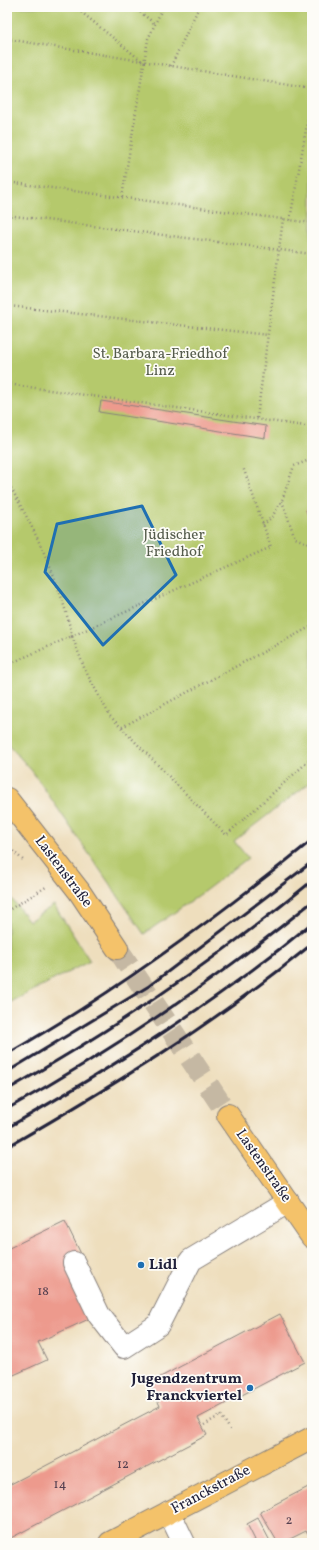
<svg xmlns="http://www.w3.org/2000/svg" width="319" height="1550" font-family="Vollkorn,serif">
	<rect width="100%" height="100%" fill="#fdfcf7"/>
	<filter id="ink" filterUnits="userSpaceOnUse"><feTurbulence type="fractalNoise" baseFrequency=".025" numOctaves="2"/><feDisplacementMap in="SourceGraphic" scale="8" xChannelSelector="R" yChannelSelector="G"/><feConvolveMatrix kernelMatrix="1 2 1 2 8 2 1 2 1" color-interpolation-filters="sRGB"/></filter>
	<filter id="wash" filterUnits="userSpaceOnUse"><feTurbulence type="fractalNoise" baseFrequency=".012" numOctaves="4" result="noise"/><feDisplacementMap in="SourceGraphic" scale="16" xChannelSelector="R" yChannelSelector="G"/><feGaussianBlur stdDeviation="0.9" result="paint"/><feColorMatrix in="noise" values="0 0 0 0 0 0 0 0 0 0 0 0 0 0 0 0 0 1.4 0 .05"/><feComposite in="paint" operator="in"/></filter>
	<g filter="url(#wash)">
		<rect width="100%" height="100%" fill="#eedebd"/>
		<path fill="#b5c96c" stroke="#6c7654" d="M7,7H312V781L234,841L248,858L202,893L144,934L32,771L7,743Z
			M7,893L29,921L54,905L90,961L7,1004Z"/>
		<g id="blocks">
			<path fill="#ed9a8d" d="M101,401L266,426L265,438L99,412Z
				M312,508V528L306,510Z
				M65,1221L83,1258L91,1318L38,1342L47,1360L7,1378V1249Z
				M280,1314L305,1362L198,1418L207,1435L7,1540V1486L160,1406L149,1383Z
				M312,1485V1539L306,1531L282,1543H278L260,1512Z
				M258,1518L271,1543H250L255,1540L247,1524Z"/>
		</g>
	</g>
	<g filter="url(#ink)">
		<use href="#blocks" fill-opacity="0" stroke="#88807c" stroke-width="1"/>
		<g fill="none" stroke-linecap="round" stroke-linejoin="round">
			<path stroke="#c5b8a3" stroke-width="22" stroke-dasharray="22 11" stroke-linecap="butt" d="M117,948L228,1115"/>
			<g stroke="#88807c" stroke-width="24">
				<path id="minor" d="M74,1263L99,1315L124,1347L158,1325L191,1260L288,1202
					M169,1512L184,1543"/>
			</g>
			<g stroke="#88807c" stroke-width="24">
				<path id="major" d="M7,799L79,891L117,948
					M228,1115L312,1237
					M110,1543L312,1438"/>
			</g>
			<path stroke="#88807c" stroke-width="2.5" stroke-dasharray="1 3" stroke-linecap="butt" d="M75,7L143,62
				M134,7L155,24
				M7,39L312,89
				M171,66L199,7
				M7,182L312,223
				M122,197L148,39L163,7
				M7,215L312,254
				M290,220L312,96
				M7,304L9,306L268,335
				M7,384L312,427
				M257,418L283,219
				M7,481C35,530 60,581 72,636L271,547L243,467
				M282,501L295,538L308,543L312,542
				M263,525L272,517L282,500L294,466L312,459
				M7,665L72,636L85,670L110,716L226,835L312,758
				M122,727L312,626
				M7,846L23,860
				M7,911L46,887
				M204,1425L221,1415L231,1431"/>
			<use href="#minor" stroke="#fff" stroke-width="22"/>
			<use href="#major" stroke="#f4c26a" stroke-width="22"/>
			<path stroke="#22223b" stroke-width="3" d="M7,1054C115,993 216,918 312,840
				M7,1072L149,986L312,862
				M7,1090C114,1029 217,959 312,881
				M7,1109C115,1049 216,980 312,902
				M7,1128C113,1067 218,1001 312,923
				M7,1147C113,1086 217,1022 312,944"/>
		</g>
	</g>
	<path fill="#1f6fb2" fill-opacity="0.2" stroke="#1f6fb2" stroke-width="3" stroke-linejoin="round" d="M142,506L176,575L103,645L45,572L57,524Z"/>
	<g fill="#1f6fb2" stroke="#fdfcf7" stroke-width="1.5">
		<circle cx="141" cy="1265" r="4"/>
		<circle cx="250" cy="1388" r="4"/>
	</g>
	<g text-anchor="middle" dominant-baseline="central" stroke-width="3.5" stroke-linejoin="round" paint-order="stroke">
		<g font-size="13" fill="#554050">
			<text x="43" y="1292">18</text>
			<text x="123" y="1465">12</text>
			<text x="60" y="1485">14</text>
			<text x="289" y="1521">2</text>
		</g>
		<g font-size="15" fill="#555c4c" stroke="#fdfcf7">
			<text x="160" y="354">St. Barbara-Friedhof<tspan x="160" dy="17">Linz</tspan></text>
			<text x="174" y="535">Jüdischer<tspan x="174" dy="17">Friedhof</tspan></text>
		</g>
		<g font-size="15" fill="#22223b" stroke="#fdfcf7">
			<text transform="translate(63 872) rotate(53)">Lastenstraße</text>
			<text transform="translate(263 1166) rotate(55)">Lastenstraße</text>
			<text transform="translate(211 1490) rotate(-28)">Franckstraße</text>
		</g>
		<g font-size="15" font-weight="bold" fill="#22223b" stroke="#fdfcf7" text-anchor="start">
			<text x="149" y="1265">Lidl</text>
			<text x="242" y="1379" text-anchor="end">Jugendzentrum<tspan x="242" dy="17">Franckviertel</tspan></text>
		</g>
	</g>
	<rect width="319" height="1550" fill="none" stroke="#fdfcf7" stroke-width="24"/>
</svg>
